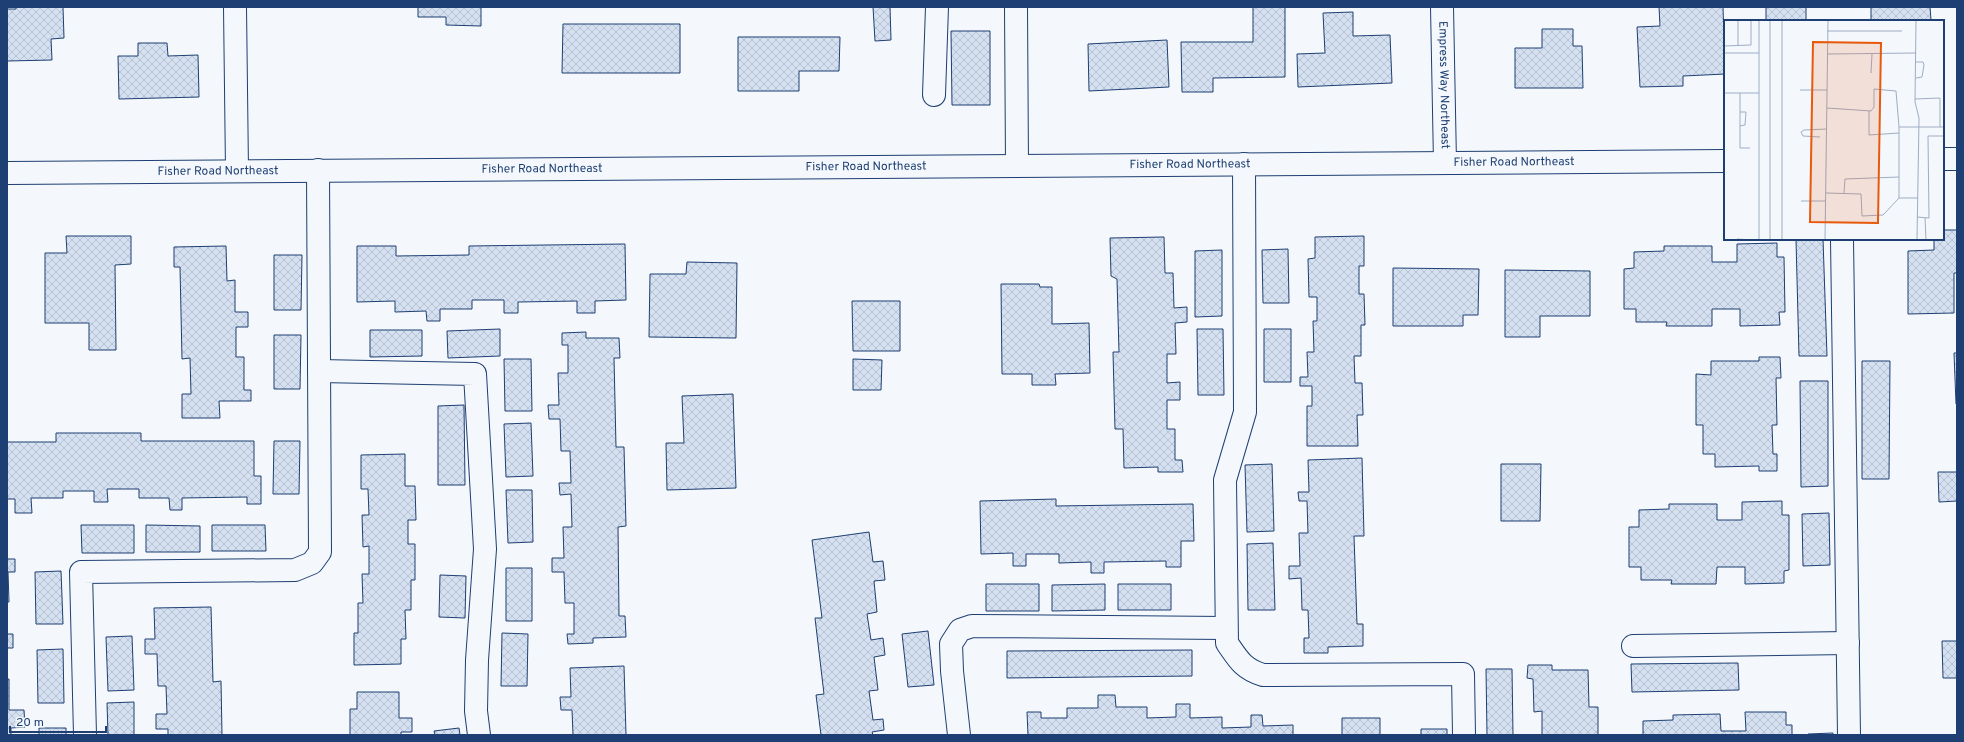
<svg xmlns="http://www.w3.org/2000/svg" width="1964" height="742" font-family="Overpass,sans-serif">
	<defs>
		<pattern id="building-cross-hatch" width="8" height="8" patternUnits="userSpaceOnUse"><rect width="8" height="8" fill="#d5e0f0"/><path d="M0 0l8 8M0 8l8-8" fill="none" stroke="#b6c1d1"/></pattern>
	</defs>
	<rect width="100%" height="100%" fill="#f4f7fb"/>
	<path fill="url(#building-cross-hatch)" stroke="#1d3f73" d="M16,7H63L64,38L51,39L52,60L7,61V9H16Z
		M418,7H481V26L446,25V17H418Z
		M873,7H890L891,40L875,41Z
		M1253,7H1285V77L1213,78V92H1182L1181,42H1253Z
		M1659,7H1723L1725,74L1683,76V86L1640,87L1637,27L1660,26Z
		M1766,7H1806V21H1766Z
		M1871,7H1930L1931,20L1871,21Z
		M1353,12V36L1390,35L1392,83L1298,87L1297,54L1325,53L1323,13Z
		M563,24H680V73H562Z
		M1542,29H1573V46H1582L1583,88H1515V48H1542Z
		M951,31H990V105H952Z
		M738,37H840L839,71H799V91H738Z
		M1167,40L1169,87L1089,91L1088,44Z
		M138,43H167L168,56L198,55L199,97L119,99L118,56H138Z
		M1943,230H1957V273H1954V313L1908,314V251L1934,250V239H1943Z
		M66,236H131V264L115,265L116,350H89V323H45V253H67Z
		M1364,236V266H1359V294H1364L1365,325H1361V356H1354L1355,383H1362L1363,415H1357L1358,446H1307V406H1312V386H1300V377H1308L1307,352H1314L1313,321H1317V297H1309L1308,259L1315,258V237Z
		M1164,237L1165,273H1173L1174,308L1187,307V322L1175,323L1176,354H1167V383L1180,382V400H1167V429H1175V460H1182L1183,472H1158V467L1124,468L1123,429H1115L1113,352H1119L1117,279L1111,276L1110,238Z
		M1796,239H1823L1827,356H1799Z
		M1777,243V257H1784L1785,312H1779L1780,325L1740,326V309H1712V326H1666L1667,322H1636V309H1624V269L1634,268V252L1664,251V246H1712V262H1737V244Z
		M625,244L626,300L595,301V313H577V301L518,302V313H504V300H472V309H440V321H427L426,311L395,312V301L357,302V246H396V256L469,255V246Z
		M226,246L227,281L235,280V312H248V327H236V357H244V390H251V401H219L220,418H182V394H191L190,358L182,359L180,267H174V247Z
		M1288,249L1289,303H1263L1262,250Z
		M1222,250V316L1195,317V251Z
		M274,255H302L301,310H274Z
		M687,262L737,263L736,338L649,337L650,274H686Z
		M1393,268L1479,269L1478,315H1463V326H1393Z
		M1505,270L1590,271V316H1540V337H1505Z
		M1001,284H1039L1040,287H1052V324L1089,323L1090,373L1055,374L1056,385H1032V374H1002Z
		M852,301H900V351H853Z
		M500,329V356L448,358L447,331Z
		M1197,329H1223L1224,395H1198Z
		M1264,329H1291V382H1264Z
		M370,330H422V356L370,357Z
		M586,332V338H619L620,358H614L616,447H624L626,526L618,527L619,616H625L626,637L593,638V643L568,644L567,634H574V603H565L564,572H552V558H564L563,527H572L571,494L560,495L559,483H571L570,451H561L560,419H549L548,405H559L558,373H568V345H562V333Z
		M274,335H301L300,389H274Z
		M1954,353H1957V404H1956Z
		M1759,357H1780L1781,378H1776L1777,425H1772L1773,454H1777V471H1759V466L1715,467V454H1703V425H1696V374L1711,375V361H1759Z
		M504,359H531L532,411H505Z
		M853,359L882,360L881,390H853Z
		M1862,361H1890L1889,479H1862Z
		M1800,381H1828V486L1801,487Z
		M733,394L736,488L667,490L666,443H684L682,396Z
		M464,405L465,485H438V406Z
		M531,423L533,476L506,477L504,424Z
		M56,433H141V441H254V476H261V504H247V497L182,498V510H170L169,498H139V489H107L108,502H94V491H63V498H31L32,513H15V499H7V442H56Z
		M274,441H300L299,494H273Z
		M405,454V486H415L416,520H408V544H415V580H411V610H405L406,639H401V664L354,665V633H358V603H363L362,574H369V546L363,547L362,515H369L368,489H361V455Z
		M1362,458L1364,536H1354L1357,624H1363V646L1328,647V653H1304V638H1309L1308,610H1302L1301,578L1289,579V566H1300L1299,533H1308L1307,501H1299L1298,492H1309L1308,460Z
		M1272,464L1274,531L1247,532L1245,465Z
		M1501,464H1541L1540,521H1501Z
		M1938,472H1957V501L1939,502Z
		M506,490H532L533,542L508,543Z
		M1056,499V506L1193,504L1194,541H1181V567H1166V561L1104,562V573H1091V562L1059,563V554H1026V566H1013V553L981,554L980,501Z
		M1782,501V515H1789V570L1784,571V583L1745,584V567H1717L1716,584H1671L1672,580H1641V567H1629V527H1639V510L1669,509V504H1717V520H1742V502Z
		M1829,513L1830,565L1803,566L1802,514Z
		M81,525H134V553H82Z
		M146,525L200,526V552H146Z
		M212,525H265L266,551H212Z
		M869,532L873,562L883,561L885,580L874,581L877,612L867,614L871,640L883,638L885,655L874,657L878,690L869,691L873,720L883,719L884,730L872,732L873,735H821L816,695L824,694L815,618H822L812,540Z
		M1273,543L1275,610H1248L1247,544Z
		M7,559H15V572H8L9,602H7Z
		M506,568H532V621H506Z
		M61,571L63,624H36L35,572Z
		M440,575L466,576L465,618L439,617Z
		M986,584H1039V611H986Z
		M1105,584V610L1052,611V585Z
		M1118,584H1171V610H1118Z
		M211,607L213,682L221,681L222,735H168V729H156V714H167L166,686H158L157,654H145V639H155L154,608Z
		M928,631L934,685L908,687L902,634Z
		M502,633L528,634L527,686H501Z
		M7,634H13V648H7Z
		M132,636L134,690L108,691L106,637Z
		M1942,641H1957V678H1943Z
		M63,649L64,703H38L37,650Z
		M1192,650V676L1007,678V651Z
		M1738,663L1739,690L1632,692L1631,664Z
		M1528,665H1552V670H1588L1589,707H1598V735H1542V711L1534,712L1533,679L1527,678Z
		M624,666L626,735H573L572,710H561L560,697H571L570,668Z
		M1486,669H1512L1513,735H1487Z
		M7,679H9V710H24L25,727L11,728V735H7Z
		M357,692H399V718H412V732H401V735H350V709H357Z
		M1098,695H1115L1116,707H1147V718L1176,717V704H1190V718L1222,717V728L1251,727V715H1262L1263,726L1293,725V735H1028L1027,712H1041V718H1067V708H1098Z
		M134,702V735H108L107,703Z
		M1745,712H1786V725H1792V735H1643V721L1673,720V715L1720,714L1721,731H1746Z
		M1342,718H1380V735H1342Z
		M39,728H66V735H39Z
		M459,728L460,735H435L434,731Z
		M1421,729H1447V735H1421Z
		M1833,733V735H1808V734Z"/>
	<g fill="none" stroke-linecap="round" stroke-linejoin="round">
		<g stroke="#1d3f73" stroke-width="24">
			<g id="minor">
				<path d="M235,7L237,171"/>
				<path d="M1016,7L1017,166"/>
				<path id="s1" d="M1442,7L1445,163"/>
				<path d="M934,95L937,7"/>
				<path d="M1943,159H1957"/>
				<path d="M1244,164L1245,412L1225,480L1227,643C1238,659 1243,669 1263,675L1463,674L1464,735"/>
				<path id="s2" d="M7,173L1725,161"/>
				<path d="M1842,239L1849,735"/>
				<path d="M319,371L475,374L485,549L477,660L476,711L479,735"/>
				<path d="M1633,646L1848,643"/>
				<path d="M85,735L81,572L295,570L312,563L320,552L318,170"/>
				<path d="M959,735L952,671L951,644L960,630L972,626L1226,628"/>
			</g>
		</g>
		<use href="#minor" stroke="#f4f7fb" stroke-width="22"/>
	</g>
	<g text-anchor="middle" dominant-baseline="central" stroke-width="3" stroke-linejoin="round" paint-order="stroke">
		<g font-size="12" fill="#1d3f73" stroke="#f4f7fb">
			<text stroke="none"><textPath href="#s1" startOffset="78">Empress Way Northeast</textPath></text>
			<text stroke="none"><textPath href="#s2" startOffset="1507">Fisher Road Northeast</textPath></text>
			<text stroke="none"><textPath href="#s2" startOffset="1183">Fisher Road Northeast</textPath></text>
			<text stroke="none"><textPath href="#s2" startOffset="859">Fisher Road Northeast</textPath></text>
			<text stroke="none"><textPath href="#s2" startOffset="535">Fisher Road Northeast</textPath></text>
			<text stroke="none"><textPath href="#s2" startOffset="211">Fisher Road Northeast</textPath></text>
		</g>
	</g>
	<g transform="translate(1724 20)">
		<rect width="220" height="220" fill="#f4f7fb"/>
		<path fill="none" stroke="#9eadc5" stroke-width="1" d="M14,0V26M192,0L191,82L195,98L193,220M103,11H178M0,26L27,25V0M0,33H35M103,34L192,33M147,53L148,34M192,58L198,57L200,45L199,42H192M76,70H103M0,73H35M16,73V128H26M191,79L216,78V107M103,88L147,91L150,87V69L172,71L175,107V178M145,91V115L175,113M16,106L21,105L22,92H16M175,107H220M96,117L79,116L77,112L80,110L103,109M102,173L137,174L138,196L159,195L175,178H194M120,173L121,159L175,157M77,181H102M193,197L205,198L204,116H220M201,198L202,220M13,219L27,220M35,220V0M46,220V0M58,220V0M101,220L104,0"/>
		<path fill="#e8590c" fill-opacity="0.15" stroke="#e8590c" stroke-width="2" d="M89,22L157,23L154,203L86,202Z"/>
		<rect width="220" height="220" fill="none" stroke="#1d3f73" stroke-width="2"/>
	</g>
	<rect width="1964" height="742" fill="none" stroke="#1d3f73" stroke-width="16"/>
	<path d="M10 726v6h96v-6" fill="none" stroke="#1d3f73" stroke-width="2"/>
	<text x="16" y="726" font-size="12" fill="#1d3f73" stroke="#f4f7fb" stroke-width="3" paint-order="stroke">20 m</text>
</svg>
